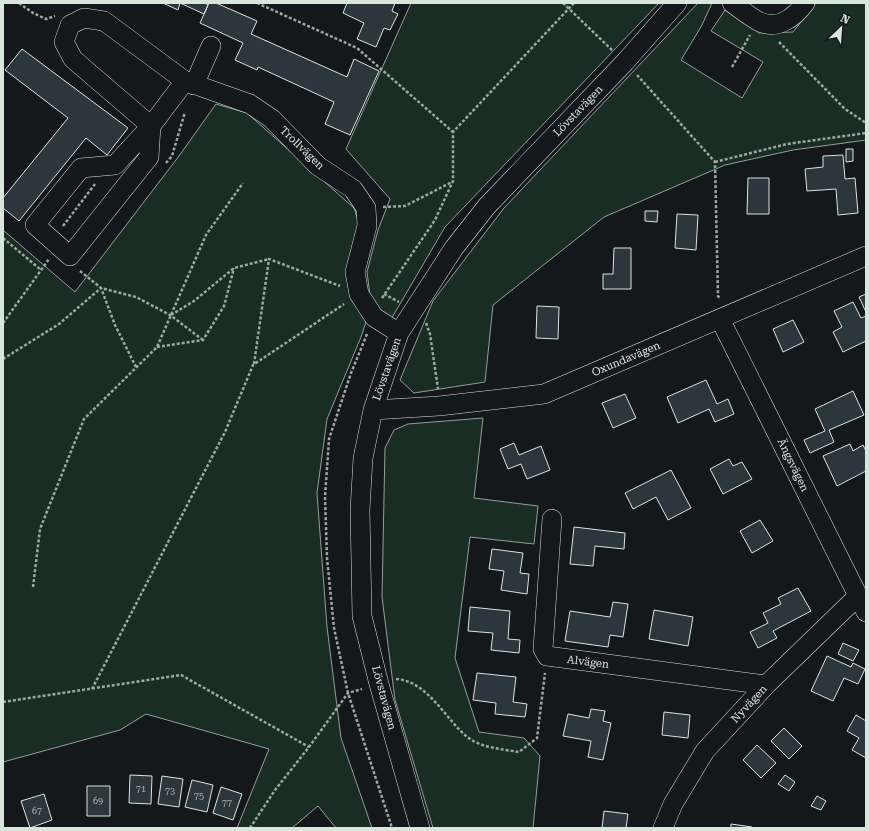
<svg xmlns="http://www.w3.org/2000/svg" width="869" height="831" font-family="'Roboto Serif',serif">
	<rect width="100%" height="100%" fill="#14181c"/>
	<path fill="#1a2d24" stroke="#939e99" d="M411,3H659L445,227L390,321L371,303L367,272L378,230L390,199L346,149Z
		M698,3H712L702,25L681,60L742,98L763,62L711,31L725,10L759,33L793,32L816,3H866V140L793,150L725,165L604,217L493,305L485,382L414,393L400,380L433,301L504,208Z
		M216,104L247,113L354,208L360,226L352,294L366,322L361,337L327,419L317,493L327,627L341,738L372,828H336L318,806L292,828H237L269,749L146,714L120,730L3,762V230L75,292L179,156Z
		M483,418L474,498L538,506L534,544L470,537L455,658L479,732L524,738L540,756L533,828H433L395,700L382,597L385,448L394,430L408,424Z"/>
	<path fill="#2c363c" stroke="#d8e6dc" d="M163,3H180L178,10Z
		M180,3H205L208,5L204,14Z
		M209,3H216L257,21L251,34L347,77L354,59L379,71L350,135L325,124L334,102L258,67L257,70L235,60L243,43L200,23Z
		M347,3H395L392,11L398,14L390,30L384,28L376,47L357,39L364,23L343,13Z
		M22,49L128,128L107,155L86,138L19,221L3,208V198L68,118L5,70Z
		M846,149H853V161L846,162Z
		M843,155L845,179L855,178L858,213L838,215L836,189L807,191L805,169L823,167V156Z
		M748,178H769V214H747Z
		M645,211H658L657,222L645,221Z
		M677,214L698,215L696,250L675,248Z
		M614,248H631V289H603V274H613Z
		M866,294V312L859,297Z
		M853,302L861,318L866,316V341L843,352L833,332L842,327L834,311Z
		M537,306L559,307L558,339L536,338Z
		M793,320L804,342L783,352L773,329Z
		M706,380L717,404L728,399L734,414L715,422L709,409L678,423L667,397Z
		M853,391L864,415L829,430L834,442L810,453L804,440L825,431L815,409Z
		M625,394L636,418L613,428L602,403Z
		M514,443L519,455L541,446L550,470L527,479L521,464L508,469L500,449Z
		M850,444L853,451L863,445L866,451V471L837,486L823,456Z
		M729,459L733,466L742,462L752,479L723,494L710,469Z
		M671,470L691,508L668,520L656,497L633,509L625,493Z
		M760,520L773,541L752,553L740,531Z
		M574,527L625,533L624,549L595,546L593,566L570,564Z
		M492,549L523,553L520,573L529,574L527,594L501,590L504,571L489,569Z
		M798,588L811,611L773,631L777,638L758,648L750,632L768,623L763,613L781,604L778,598Z
		M613,602L628,604L623,637L610,635L608,647L565,641L570,611L610,617Z
		M470,607L510,611L508,639L520,640L519,653L491,650L493,633L468,631Z
		M654,610L693,617L688,646L649,639Z
		M843,643L859,650L853,661L838,654Z
		M827,656L851,667L853,663L865,669L858,684L844,678L833,701L811,691Z
		M477,673L516,677L513,702L527,704L525,717L495,714L496,703L473,700Z
		M591,709L605,711L603,721L611,723L603,760L588,757L591,741L563,736L568,714L589,718Z
		M664,712L690,715L688,738L662,735Z
		M856,715L866,721V758L852,750L859,738L847,731Z
		M784,728L802,746L789,759L771,741Z
		M757,745L776,763L761,778L743,760Z
		M130,775L152,776L151,804L129,803Z
		M785,775L795,782L789,791L778,784Z
		M162,776L183,779L179,807L158,804Z
		M192,780L213,785L207,812L185,807Z
		M87,786H110V816H87Z
		M221,787L242,794L233,820L213,813Z
		M44,794L52,820L30,828L21,801Z
		M817,796L826,801L821,810L811,806Z
		M604,811L628,814L626,828H602Z
		M731,824L752,827V828H731Z"/>
	<g fill="none" stroke-linecap="round" stroke-linejoin="round">
		<g stroke="#d8e6dc" stroke-width="20">
			<path id="minor" d="M732,3C740,9 749,16 758,21C777,31 794,18 805,3
				M185,81L151,126L149,157L70,256L35,225L81,168L115,165L151,126L73,59L64,42L70,25L84,18L104,21L185,81L250,104L272,119L318,166L353,189L366,208L367,226L355,272L359,294L374,317L399,333
				M194,85L211,46
				M720,319L866,612
				M373,410L439,406L544,394L866,256
				M552,519L543,649L547,656L766,685
				M420,828L379,684L362,616L360,510L363,458L373,410L399,333L454,248L487,206L625,62L677,3
				M663,828L673,804L705,751L766,685L858,596"/>
		</g>
		<path stroke="#9da8a2" stroke-width="2.5" stroke-dasharray="3 2" stroke-linecap="butt" d="M19,3L33,13L46,19L55,16
			M257,3L357,48L453,132
			M563,3L612,50
			M779,42L845,109L866,123
			M732,67L750,35
			M637,75L715,162L718,296L720,299
			M715,162L787,144L866,133
			M166,163L172,156L185,112
			M383,207L405,206L452,182
			M63,226L95,184
			M3,238L41,270
			M80,271L101,288L136,297L170,315L203,340
			M384,294L399,302
			M382,298L435,220L453,181V132L574,3
			M171,315L194,301L234,268L269,259
			M3,323L49,259
			M426,323L430,334L438,389
			M367,334L351,373L329,439L325,497L327,558L334,628L348,693L392,828
			M157,347L203,340L224,306L234,268
			M3,359L59,324L101,288L115,325L136,367
			M254,364L269,259L340,286
			M33,587L40,529L84,419L157,347L206,235L243,183
			M396,679C427,681 445,718 466,736C480,748 502,749 519,752L537,738L545,673
			M92,689L225,432L253,365L344,304
			M3,702L181,675L309,747
			M250,828L275,790L309,747L348,693L362,689"/>
		<use href="#minor" stroke="#14181c" stroke-width="19"/>
	</g>
	<g text-anchor="middle" dominant-baseline="central" stroke-width="3" stroke-linejoin="round" paint-order="stroke">
		<g font-size="9" fill="#adbab4">
			<text x="141" y="789">71</text>
			<text x="170" y="791">73</text>
			<text x="199" y="796">75</text>
			<text x="98" y="801">69</text>
			<text x="227" y="803">77</text>
			<text x="37" y="811">67</text>
		</g>
		<g font-size="11" fill="#d8e6dc" stroke="#14181c">
			<text transform="translate(578 111) rotate(-46)">Lövstavägen</text>
			<text transform="translate(302 148) rotate(44)">Trollvägen</text>
			<text transform="translate(626 359) rotate(-23)">Oxundavägen</text>
			<text transform="translate(387 369) rotate(-71)">Lövstavägen</text>
			<text transform="translate(793 465) rotate(64)">Ängsvägen</text>
			<text transform="translate(588 662) rotate(7)">Alvägen</text>
			<text transform="translate(384 698) rotate(75)">Lövstavägen</text>
			<text transform="translate(749 704) rotate(-47)">Nyvägen</text>
		</g>
	</g>
	<rect width="869" height="831" fill="none" stroke="#d8e6dc" stroke-width="8"/>
	<g transform="translate(841 28) rotate(25)" stroke="#14181c" stroke-width="3" paint-order="stroke">
	<path d="M0-3L7 15L0 10L-7 15Z" fill="#d8e6dc"/>
	<text y="-6" font-size="11" font-weight="bold" text-anchor="middle" fill="#d8e6dc">N</text>
	</g>
</svg>
